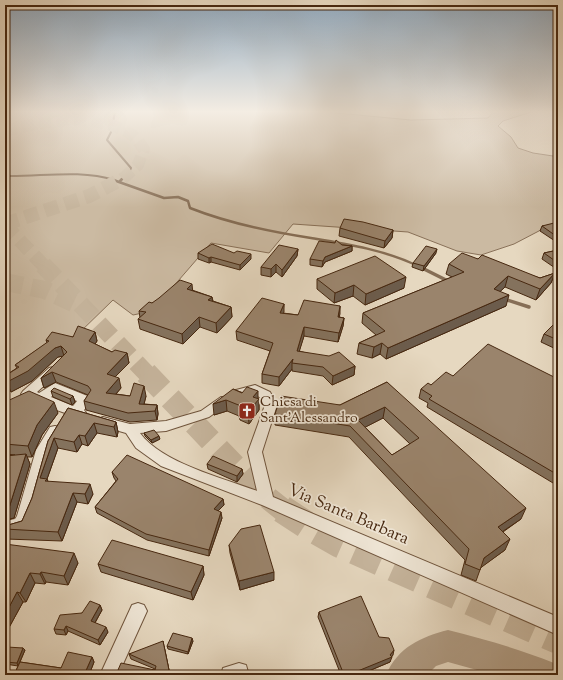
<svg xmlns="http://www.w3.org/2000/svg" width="563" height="680" font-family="'Sorts Mill Goudy',serif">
	<rect width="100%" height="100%" fill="#e6d8c0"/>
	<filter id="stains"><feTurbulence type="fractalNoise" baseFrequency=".005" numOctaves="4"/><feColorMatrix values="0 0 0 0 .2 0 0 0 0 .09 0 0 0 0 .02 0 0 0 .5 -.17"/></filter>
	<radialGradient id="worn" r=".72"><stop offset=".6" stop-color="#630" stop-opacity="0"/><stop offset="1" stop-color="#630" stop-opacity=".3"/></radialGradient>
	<path fill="#cbbaa2" stroke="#897159" d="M5,112H326L411,120L488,118L493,112H531L503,121L498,126L511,137L518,148L533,153L553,156L558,155V221L514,244L481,255L457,251L408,232L293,224L269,253L211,243L152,311L133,315L113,300L77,335L5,375Z"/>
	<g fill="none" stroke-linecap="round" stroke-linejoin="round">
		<path stroke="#866e56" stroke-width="2" d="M115,112L111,132L107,140L131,168L129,173L121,180
			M5,176C41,177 79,169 114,180"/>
		<path stroke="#866e56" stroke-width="2.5" d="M111,179L119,182
			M122,179L119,182L164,198L178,197L188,201L190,208C228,223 271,232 311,238C347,244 385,250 418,266"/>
		<path stroke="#866e56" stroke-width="3.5" d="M416,265L448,281
			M504,299L529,307"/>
		<path fill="#b09c84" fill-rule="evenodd" d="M448,630C484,639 519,649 554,663L558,675H495L448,662L436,666L427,675H386C398,647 421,637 448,630Z"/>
		<path stroke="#c6b59d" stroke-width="12" stroke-dasharray="12 5.5" stroke-linecap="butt" d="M5,131C44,121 96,111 132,135C137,138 140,144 144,149L138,165L121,180"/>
		<path stroke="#c6b59d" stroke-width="14" stroke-dasharray="14 7" stroke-linecap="butt" d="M5,224L89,196L122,179
			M5,225L44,266"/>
		<path stroke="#c6b59d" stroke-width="18" stroke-dasharray="18 9" stroke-linecap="butt" d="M43,265L147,374
			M5,282L45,290L75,304"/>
		<path stroke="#c6b59d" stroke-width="23" stroke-dasharray="23 12" stroke-linecap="butt" d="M146,373L258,490L283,510"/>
		<path stroke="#c6b59d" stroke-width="28" stroke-dasharray="28 14" stroke-linecap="butt" d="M282,509L308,526L340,544L558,640"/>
		<g stroke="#6f543c" stroke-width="2">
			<path id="street" d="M53,367L57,368L59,371L57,374L37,392L39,393L55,383L90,397L92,400L84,410L87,414L85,417C77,420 35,401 23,397L21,394L23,391L49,368ZM56,392L77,401L73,406L51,397Z
				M255,385L270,392L277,405L262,452L273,497L558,617V635L262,505L161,466L136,448L126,433L98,425L97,422L98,419L103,417L130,424L166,421L201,411L221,397H229L231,400L229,403L209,417L166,431L140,433C162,463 223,478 257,491L248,452L265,405L261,398L254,394L240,397L236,396L234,393L236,390Z
				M55,426L60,427L62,431C58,437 53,443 50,449C38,475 37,504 25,530L5,535V521L15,519L17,516L36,450L50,427Z
				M138,603L144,605L147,611L118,675H100L132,605Z
				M239,663L246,665L248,672L247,675H221L223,668Z"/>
		</g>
		<use href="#street" fill="#efe6d6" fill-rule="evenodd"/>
	</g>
	<path fill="#84725d" stroke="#472810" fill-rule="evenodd" d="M542,226H558V240L555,241L540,231Z
		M340,228L393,230L392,238L384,248L339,236Z
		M342,245L352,246V251L325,262L322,267L310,265V259Z
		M298,249L297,256L282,277L276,272L271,277L261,275V267Z
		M558,250V270L542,259L544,253Z
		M198,253L251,259L240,270L211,262L209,263L198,259Z
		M436,253L423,271L412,267L413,263Z
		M478,259L540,278L555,273L551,283L536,300L505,287L499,292L506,306L386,359L380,354L372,358L357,354L359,343L376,335L362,323L363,313L452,277L446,274L449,264Z
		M317,279L404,288L365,305L353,296L334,303L317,289Z
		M192,290L212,297L213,301L231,307L232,317L217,333L200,327L183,344L140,329L138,319L140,318L139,311L152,303Z
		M284,304L283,313L298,315L340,306L339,317L344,318L343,326L338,342L304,336L299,351L355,366L354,375L332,385L323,376L292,371V369L279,386L262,383V374L270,351L237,340L236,331Z
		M558,320V350L541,342L544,334Z
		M95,332L97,341L95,344L112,352L127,353L129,363L115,377L121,388L116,394L130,396H146L144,404L157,405L158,414L157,420L130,422L86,410L84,401L88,395L56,382L44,388L41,378L64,356L58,357L32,381L11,392L5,380V376L17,368L15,365L47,343L46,340L73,337Z
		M453,376L558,379V486L427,407L428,403L419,398L421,389Z
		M387,382L521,519L503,532L505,550L481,567L476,581L461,575L465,560L349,437L275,425V414L340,405ZM383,418L410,444L392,455L365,427Z
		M233,389L259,399V410L249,424L240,420L239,416L227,411L214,415Z
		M51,391L73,396L75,402L72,405L53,397Z
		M5,402L58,413L42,435L32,457H27L30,464L14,518L10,519L5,510V456L15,455L6,454L5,452Z
		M68,408L116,422L118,432L117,437L97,433L88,446L82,444L77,452L58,448L47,479L48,482L93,494L88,504L77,502L62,541L6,539L5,538V526L22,521L32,498L48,441Z
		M144,433L160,439L152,443L145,436Z
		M207,464L242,469L243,474L237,482L208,469Z
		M112,472L223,499L224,505L218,511L222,518L209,556L147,540L97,513L95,507L116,481L114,478Z
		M5,544L78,563L68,585L46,582L45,584L35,583L26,602H23L6,633H5Z
		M229,545L274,580L240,590L230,553Z
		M98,564L203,566L204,575L193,600L101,572Z
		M100,605L102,610L95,623L108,632L100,645L68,631L66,635L56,634L54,629L82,613Z
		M319,612L379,637L393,655L391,657L390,662L359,675H341L318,617Z
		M193,641L188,654L168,649L167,646Z
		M164,646L170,675H118L155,670V669L131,659L129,654Z
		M23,648L25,650L20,662L61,668L92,657L94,662L89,675H14L18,666L5,664V651Z"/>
	<path fill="#6c5c4c" stroke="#472810" d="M393,230L392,238L384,248L385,241Z
		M556,236H558V240L555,241Z
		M352,246V251L325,262L322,267L323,261L325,257Z
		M298,249L297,256L282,277V270Z
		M437,249L436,253L423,271L424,266Z
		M251,254V259L240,270V265Z
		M211,257V262L209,263V258Z
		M276,264V272L271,277V269Z
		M555,273L551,283L536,300L540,289Z
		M508,276L505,287L491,300L494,289Z
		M406,277L404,288L365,305L366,294Z
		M192,284L193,294L187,289Z
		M354,285L353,296L334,303L335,293Z
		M509,295L506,306L386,359L388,348Z
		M212,297L213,306L208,300Z
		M284,304V312L280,321V313Z
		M340,306V314L337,325L338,317Z
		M231,307L232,317L217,333L216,323Z
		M199,317L200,327L183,344L182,334Z
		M344,318L343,326L338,342L339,333Z
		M304,327V336L297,359V351Z
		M95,332L97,341L91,350L89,341Z
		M382,343L380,354L372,358L374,347Z
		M61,346L64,356L58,357L32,381L11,392L7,382L55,348Z
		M127,353L129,363L109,383L107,374Z
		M293,359L292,363V369L279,386V377Z
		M355,366L354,375L332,385L333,376Z
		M52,372L56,382L44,388L41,378Z
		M119,378L121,388L108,403L106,393Z
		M144,386L146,396L142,412L139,404Z
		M258,391V400L259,399V410L249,424L248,412L253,397Z
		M73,396L75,402L72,405L70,399Z
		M226,400L227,411L214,415L213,404Z
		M54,402L58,413L42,435L32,457L28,446L37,425Z
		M157,405L158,414L157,420L155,411Z
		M385,407L383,418L356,432L358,420Z
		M116,422L118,432L117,437L114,427Z
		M94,423L97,433L88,446L85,436Z
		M79,435L82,444L77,452L74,442Z
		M159,436L160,439L152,443L151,440Z
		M54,438L58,448L47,479L51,488L40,478Z
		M26,454L30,464L14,518L10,519L5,508H9Z
		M242,469L243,474L237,482V476Z
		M90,484L93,494L88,504L85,494Z
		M73,493L77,502L62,541L58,532Z
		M223,499L224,505L215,514L214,509Z
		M526,508L521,519L493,538L498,527Z
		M221,512L222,518L209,556V550Z
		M510,539L505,550L479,569L484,558Z
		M74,553L78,563L68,585L64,576Z
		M203,566L204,575L193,600L191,592Z
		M41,572L46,582L45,584L40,574Z
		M274,572V580L240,590L239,581Z
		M30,573L35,583L26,602L20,593Z
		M17,592L23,602L6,633L5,631V615Z
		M100,605L102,610L93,626L91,621Z
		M66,626L68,631L66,635L64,630Z
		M106,627L108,632L100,645L98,640Z
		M192,638L193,641L188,654V652Z
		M163,641L170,675H155Z
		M23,648L25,650L18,666L17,663Z
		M394,650L393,655L391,658L392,657L390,662L359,675H348L390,655Z
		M92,657L94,662L89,675H84Z"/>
	<path fill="#9a846c" stroke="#472810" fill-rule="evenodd" d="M344,219L363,222L393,230L385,241L340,228Z
		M554,223L558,226V236H556L542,226Z
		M336,240L342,245L352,246L325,257L323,261L310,259L319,241L335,243Z
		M212,244L234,253L237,251L251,254L240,265L211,257L209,258L198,253Z
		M279,245L298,249L282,270L276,264L271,269L261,267Z
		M426,246L437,249L424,266L413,263Z
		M558,250V263L544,253Z
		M462,253L478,259L482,255L540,278L555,273L540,289L508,276L494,289L509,295L388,348L382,343L374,347L359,343L385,331L363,313L464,272L449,264Z
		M375,256L406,277L366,294L354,285L335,293L317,279Z
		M180,280L192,284L187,289L212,297L208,300L231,307L216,323L199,317L182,334L138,319L146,312L139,311L149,302L152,303L159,298Z
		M262,298L284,304L280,313L298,315L304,300L340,306L338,317L344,318L339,333L304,327L297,351L329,356L339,352L355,366L333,376L323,367L292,363L293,359L279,377L262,374L273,343L236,331Z
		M558,320V340L544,334Z
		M78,326L95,332L89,341L112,352L115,350L127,353L107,374L119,378L106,393L130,396L134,383L144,386L139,404L157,405L155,411L128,413L84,401L91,390L88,386L52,372L41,378L67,352L61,346L55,348L28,371L7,382L5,379V376L19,367L15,365L49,341L46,340L52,332L73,337Z
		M488,344L558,379V475L429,399L432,396L421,389L428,383L431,385L446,372L453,376Z
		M387,382L526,508L498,527L510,539L484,558L480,570L465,564L469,549L350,426L275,414L281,396L340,405ZM385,407L419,438L392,455L358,420Z
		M247,387L258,391L253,397L259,399L248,412L239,409L241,406L226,400L213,404L233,389L242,393Z
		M54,388L73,396L70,399L51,391Z
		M29,391L54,402L37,425L28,446L5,444V402Z
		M68,408L116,422L114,427L94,423L85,436L79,435L74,442L54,438L40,478L47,479L45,481L90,484L85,494L73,493L58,532L5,529V526L22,521L32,498L48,441Z
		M154,430L159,436L151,440L144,433Z
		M26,454L9,508H5L9,501L5,500V456Z
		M127,455L223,499L214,509L221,512L209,550L146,534L95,507L118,479L112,472Z
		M213,456L242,469L237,476L207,464Z
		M260,525L274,572L239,581L229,545L241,529Z
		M112,540L203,566L191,592L98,564Z
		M5,544L74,553L64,576L41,572L40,574L30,573L20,593L17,592L5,615Z
		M361,596L379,637L389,638L394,650L390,655L392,657L348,675H344L319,612Z
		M90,601L100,605L91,621L106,627L98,640L66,626L64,630L54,629L60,615L82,613Z
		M173,633L192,638L188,652L167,646Z
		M163,641L169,670L155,675H118V670L121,663L155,670L156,666L129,654Z
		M7,647L23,648L17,663L5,662V651Z
		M68,652L92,657L84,675H14L20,662L61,668Z"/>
	<linearGradient id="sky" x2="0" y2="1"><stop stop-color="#91aac0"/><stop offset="0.54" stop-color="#f4ede3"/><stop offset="1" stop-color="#f4ede3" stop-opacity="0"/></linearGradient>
	<rect width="563" height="207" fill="url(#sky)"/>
	<defs>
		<g id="church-square" transform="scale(0.9)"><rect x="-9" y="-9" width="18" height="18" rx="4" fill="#8f2418" stroke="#efe6d6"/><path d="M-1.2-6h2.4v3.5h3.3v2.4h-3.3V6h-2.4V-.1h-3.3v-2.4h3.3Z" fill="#fff"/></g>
	</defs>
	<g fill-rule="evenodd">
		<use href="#church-square" x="247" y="411"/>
	</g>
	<g text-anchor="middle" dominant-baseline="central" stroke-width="3.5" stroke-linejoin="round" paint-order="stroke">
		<g font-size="14" fill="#472810" stroke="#efe6d6" text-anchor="start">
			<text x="260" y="403">Chiesa di<tspan x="260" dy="16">Sant'Alessandro</tspan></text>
		</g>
		<g font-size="17" fill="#472810" stroke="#efe6d6">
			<text transform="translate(348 515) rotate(23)">Via Santa Barbara</text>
		</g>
	</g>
	<rect width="563" height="680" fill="none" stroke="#e6d8c0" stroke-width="20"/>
	<rect x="6" y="6" width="551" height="668" fill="none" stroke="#472810" stroke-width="2"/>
	<rect x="10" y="10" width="543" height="660" fill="none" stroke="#472810"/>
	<rect width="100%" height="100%" filter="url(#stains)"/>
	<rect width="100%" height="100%" fill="url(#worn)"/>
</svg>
